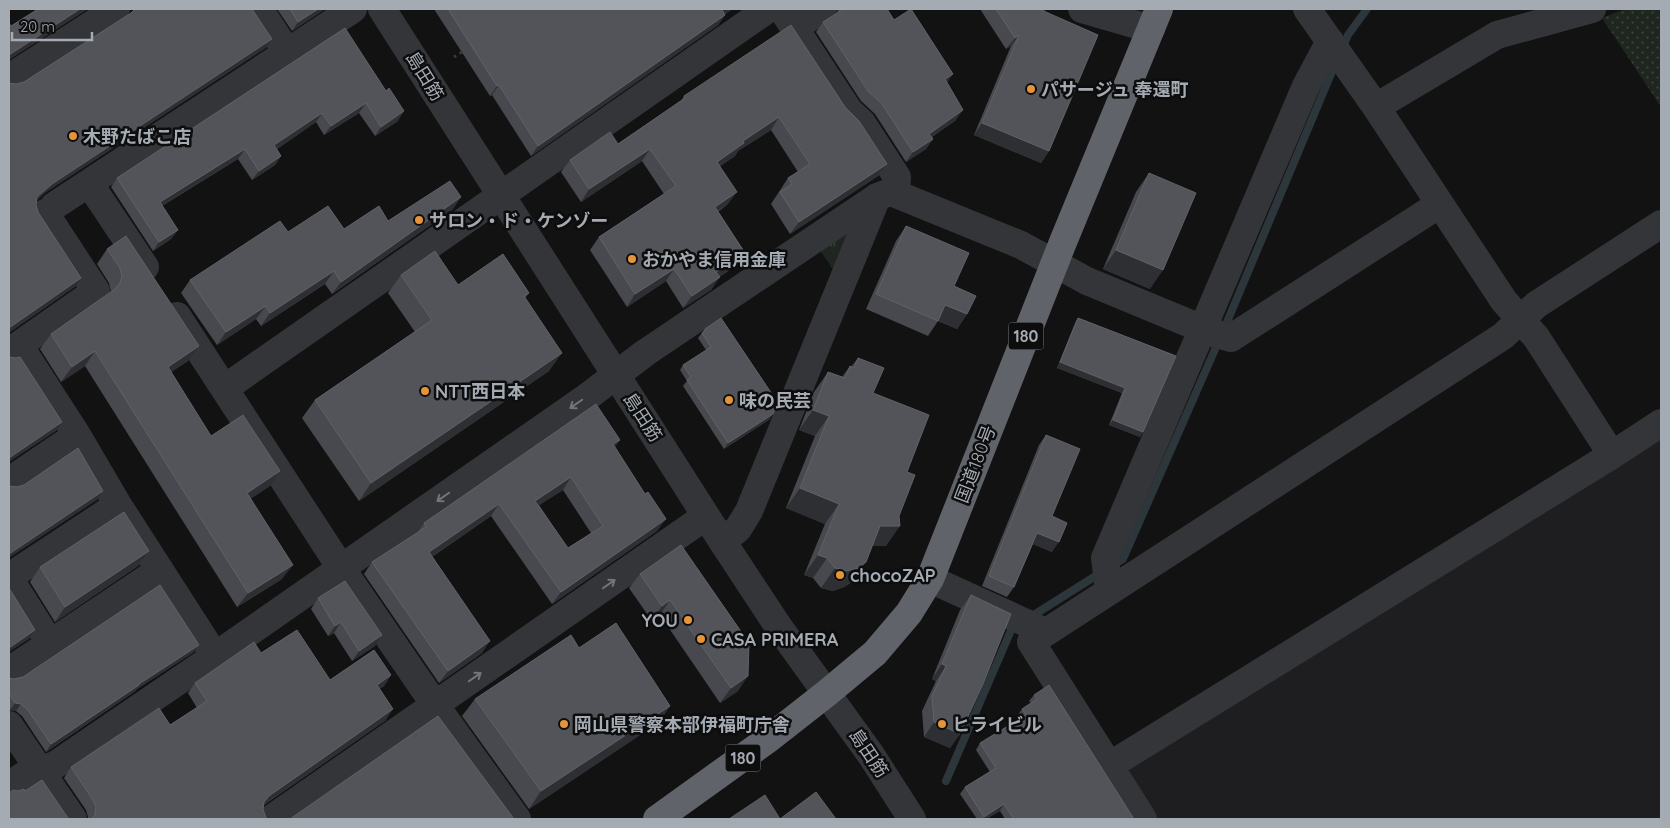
<svg xmlns="http://www.w3.org/2000/svg" width="1670" height="828" font-family="Quicksand,'Noto Sans JP',sans-serif">
	<defs>
		<pattern id="grass-tufts" width="24" height="20" patternUnits="userSpaceOnUse" patternTransform="scale(1.25)"><rect width="24" height="20" fill="#1f261f"/><path d="M3 7l-1-3M5 7V3M7 7l1-3M15 17l-1-3M17 17v-4M19 17l1-3" fill="none" stroke="#3d433d"/></pattern>
		<pattern id="park-dots" width="8" height="8" patternUnits="userSpaceOnUse" patternTransform="scale(1.25)"><rect width="8" height="8" fill="#1f261f"/><path d="M2 2h.1M6 6h.1" fill="none" stroke="#3d433d" stroke-width="1.8" stroke-linecap="round"/></pattern>
	</defs>
	<rect width="100%" height="100%" fill="#121213"/>
	<path fill="#1e1e20" d="M1661,437V819H1154L1122,769Z"/>
	<path fill="url(#grass-tufts)" d="M846,234L848,237L835,272L819,249Z"/>
	<path fill="url(#park-dots)" d="M1625,9H1661V107L1602,18Z"/>
	<g fill="none" stroke-linecap="round" stroke-linejoin="round">
		<path stroke="#2c363b" stroke-width="8" d="M1342,49L1348,35L1367,9
			M1112,566L1123,559L1227,322L1336,62
			M1029,618L1102,572
			M946,781L1012,628L1018,625"/>
		<path stroke="#393c3f" stroke-width="3" stroke-dasharray="2.5 4" stroke-linecap="butt" d="M454,57L465,50"/>
		<path stroke="#333538" stroke-width="28" d="M259,9L287,52
			M382,9L722,541L778,626L871,755L912,819
			M782,9L849,111L862,123L897,177L896,194
			M1082,9L1151,29
			M1307,9L1376,107L1504,301L1536,337L1612,455
			M794,28L823,9
			M9,78L116,9
			M1376,107L1497,35L1592,9
			M89,183L145,267
			M54,206L353,9
			M177,316L341,568L435,705L517,819
			M19,345L77,435L118,505L215,656
			M9,352L96,291L45,213
			M225,388L768,9
			M9,481L77,435
			M722,541L738,529L749,511L877,197
			M9,577L118,505
			M9,578L50,643
			M930,579L1035,627L1045,633L1503,336L1536,305L1661,224
			M1109,591L1105,558L1306,86L1330,41
			M1045,633L1031,642L1143,819
			M9,671L160,570
			M9,725L73,819
			M1109,766L1612,455L1661,423
			M9,786L23,776L55,765L215,656L587,397L645,353L877,197L890,192L896,194L1021,245L1087,281L1210,332L1231,338L1440,204
			M271,819L706,516"/>
		<path stroke="#606369" stroke-width="28" d="M657,819L767,740L827,693L875,653L909,613L930,579L1063,242L1159,9"/>
	</g>
	<path fill="#48494e" fill-rule="evenodd" d="M277,9H324L322,11L292,31Z
		M434,9H733L725,14V15L718,25L531,156L492,95L490,96Z
		M838,9H887L894,20L947,83L956,120L932,137L933,139L926,149L906,162L875,114L861,101L816,32L823,22L837,13Z
		M980,9H1047L1044,11L1049,151L1041,163L974,135L1011,46L1006,49Z
		M345,28L398,121L375,136L359,113L324,135L316,122L277,149L281,156L275,165L252,180L238,159L162,206L178,230L171,239L153,251L111,187L117,178Z
		M684,96L845,107L887,164L878,176L790,234L771,204L788,178L798,172L771,130L738,151L735,156L720,166L728,204L718,212L745,253L736,266L719,277L711,290L683,308L666,281L627,307L590,250L599,237L664,194L642,161L581,202L561,172L570,160L618,144L681,101Z
		M1149,173L1150,289L1103,269L1136,192Z
		M461,197L452,210L332,294L325,284L261,326L256,319L217,345L181,293L190,280L288,232L344,229L388,221Z
		M906,226L954,286L967,314L957,329L938,321L928,336L866,309L896,241Z
		M107,249L188,361L171,372L211,436L270,486L251,498L282,579L237,607L85,366L61,382L40,349L51,334L111,292L109,283L97,264Z
		M401,275L458,285L529,293L525,298L549,371L359,501L302,418L315,400L415,332L388,293Z
		M1078,318L1176,356L1143,432L1140,437L1109,425L1122,393L1057,368L1075,323Z
		M705,329L770,419L724,449L683,386L687,381L680,370L683,365L706,350L698,338Z
		M858,358L907,472L886,546H872L852,582L844,587L833,591L821,588L813,578L804,575L825,524L786,508L815,436L799,430L814,392L828,372L842,377L850,366L851,367Z
		M1046,435L1052,516V552L1033,544L1014,587L1007,597L982,586L1039,445Z
		M620,440L614,447L657,531L552,604L491,516L432,557L482,653L439,683L364,574L372,562L418,532L424,523ZM563,490L591,533L568,548L539,505Z
		M681,545L738,691L720,703L660,615L652,621L629,588L640,574Z
		M149,551L138,566L55,622L30,582L40,567Z
		M971,595L960,734L950,748L924,737L922,711L936,681L932,679L960,610Z
		M318,598L375,646L352,661L334,633L328,636L311,609Z
		M579,648L670,706L658,723L529,809L462,716L475,699Z
		M194,652L137,689L134,692L46,752L22,716L16,711L10,710L9,708V678L14,679Z
		M261,653L330,680L391,675L384,686L379,689L386,720L264,805L263,809L266,818L268,819H88V817L86,810L64,778L71,767L170,725L197,708L188,693L195,683Z
		M1034,695L1134,819H1005L1000,811L986,819H977L960,794L965,787L990,772L976,750L980,743L1020,719L1018,715L1022,709L1031,703L1029,701Z"/>
	<path fill="#2e2f32" d="M80,9H88L9,60V55Z
		M318,9H324L322,11L292,31L298,22Z
		M724,9H733L715,20L722,10Z
		M1039,9H1047L1031,21Z
		M725,15L718,25L531,156L538,146Z
		M1019,35L1011,46L1006,49L1015,38Z
		M272,39L266,48L45,193L31,206L37,197L52,184Z
		M953,74L946,84L945,79Z
		M499,85L492,95L490,96L497,86Z
		M366,103L359,113L324,135L331,126Z
		M963,110L956,120L922,144L929,134Z
		M404,111L398,121L375,136L381,127Z
		M322,113L316,122L268,155L274,145Z
		M779,117L771,130L738,151L735,156L708,175L717,162L743,141Z
		M982,123L1049,151L1041,163L974,135Z
		M933,139L926,149L906,162L913,152Z
		M245,149L238,159L153,211L160,202Z
		M650,149L642,161L581,202L589,189Z
		M281,156L275,165L252,180L259,171Z
		M887,164L878,176L790,234L799,222Z
		M737,192L728,204L706,219L715,207Z
		M461,197L452,210L332,294L341,282Z
		M178,230L171,239L153,251L159,242Z
		M1116,250L1163,270L1150,289L1103,269Z
		M745,253L736,266L707,284L716,272Z
		M674,269L666,281L627,307L635,294Z
		M334,271L325,284L261,326L270,313Z
		M720,277L711,290L683,308L692,296Z
		M81,278L75,287L9,333V328Z
		M945,305L967,314L957,329L935,319Z
		M266,306L256,319L217,345L226,332Z
		M199,346L188,361L157,381L168,367Z
		M95,351L85,366L61,382L72,367Z
		M562,353L549,371L359,501L371,483Z
		M1060,362L1125,388L1122,393L1057,368Z
		M813,410L829,416L815,436L799,430Z
		M773,414L770,419L724,449L728,443Z
		M1113,420L1143,432L1140,437L1109,425Z
		M62,422L56,431L9,462V458Z
		M620,440L611,452L613,444Z
		M280,471L270,486L237,508L247,493Z
		M571,477L563,490L527,513L535,501Z
		M800,488L839,504L825,524L786,508Z
		M103,491L97,500L9,558V554Z
		M499,504L491,516L420,565L429,552Z
		M666,519L657,531L552,604L561,592Z
		M880,526H900L886,546H866Z
		M1037,533L1059,542L1052,552L1030,543Z
		M149,551L138,566L55,622L65,607Z
		M818,555L827,558L813,578L804,575Z
		M866,562L852,582L844,587L833,591L821,588L835,568Z
		M293,565L282,579L237,607L248,593Z
		M670,600L660,615L652,621L662,606Z
		M341,622L334,633L328,636L335,626Z
		M35,630L29,639L9,652V648Z
		M382,635L375,646L352,661L359,651Z
		M490,641L482,653L439,683L448,671Z
		M199,645L194,652L137,689L134,692L46,752L51,744L139,684Z
		M942,664L946,666L936,681L932,679Z
		M391,675L384,686L369,695L377,685Z
		M748,676L738,691L720,703L731,688Z
		M15,703L21,704L16,711L10,710Z
		M670,706L658,723L529,809L541,791Z
		M393,709L386,720L262,806L264,802L269,796Z
		M934,722L960,734L950,748L924,737Z
		M1004,804L1000,811L986,819H983L984,817Z"/>
	<path fill="#525459" stroke="#5f6267" fill-rule="evenodd" d="M38,9H80L9,55V23L11,26Z
		M135,9H252L272,39L52,184L37,197L36,205L38,212L81,278L9,328V83L16,84L24,82L131,13Z
		M290,9H318L298,22Z
		M448,9H724L722,10L725,15L538,146L499,85L497,86Z
		M842,9H887L894,20L911,9L953,74L945,79L963,110L929,134L933,139L913,152L882,104L868,91L823,22L839,12Z
		M996,9H1039L1098,35L1049,151L982,123L1019,35L1015,38Z
		M791,25L845,107L859,121L887,164L799,222L780,192L792,184L788,178L810,164L779,117L743,141L744,143L717,162L737,192L715,207L745,253L716,272L720,277L692,296L674,269L635,294L599,237L676,186L650,149L589,189L570,160L610,132L618,144L685,98L684,96Z
		M345,28L386,91L389,88L404,111L381,127L366,103L331,126L322,113L274,145L281,156L259,171L245,149L160,202L178,230L159,242L117,178Z
		M1149,173L1196,193L1163,270L1116,250Z
		M450,181L461,197L341,282L334,271L270,313L266,306L226,332L190,280L280,221L288,232L328,206L344,229L379,206L388,221Z
		M906,226L969,253L954,286L976,296L967,314L945,305L938,321L876,294Z
		M126,236L199,346L168,367L211,436L243,415L280,471L247,493L293,565L248,593L95,351L72,367L51,334L115,289L120,283L122,276L120,268L107,249Z
		M435,251L458,285L503,254L529,293L524,296L562,353L371,483L315,400L432,320L401,275Z
		M721,318L778,403L773,414L728,443L687,380L691,377L683,365L711,347L702,333L705,330V329Z
		M1078,318L1176,356L1143,432L1113,420L1125,388L1060,362Z
		M9,357L16,358L20,357L62,422L9,458Z
		M858,358L884,368L873,393L929,415L907,472L915,475L899,516L900,526H880L866,562L858,568L847,571L835,568L827,558L818,555L839,504L800,488L829,416L813,410L828,372L845,378L850,366L854,368Z
		M596,404L620,440L613,444L645,494L648,492L666,519L561,592L499,504L429,552L490,641L448,671L372,562L426,527L424,523ZM571,477L603,526L568,548L535,501Z
		M1046,435L1080,449L1052,516L1067,523L1059,542L1037,533L1014,587L989,576Z
		M78,448L103,491L9,554V486L17,487L24,485Z
		M124,512L149,551L65,607L40,567Z
		M681,545L749,643L748,676L731,688L670,600L662,606L640,574Z
		M345,581L382,635L359,651L341,622L335,626L318,598Z
		M160,585L199,645L139,684V685L51,744L27,709L21,704L15,703L9,693V678L14,679L23,677Z
		M9,588L35,630L9,648Z
		M971,595L1011,614L983,684L960,734L934,722L932,696L946,666L942,664Z
		M616,623L670,706L541,791L475,699L571,635L579,648Z
		M297,630L330,680L374,650L391,675L377,685L393,709L269,796L264,802L263,809L266,818L268,819H91L95,815L96,807L93,800L71,767L159,708L170,725L207,701L195,683L254,642L261,653Z
		M1049,685L1134,819H1014L1004,804L984,817L965,787L996,768L980,743L1026,715L1022,709L1037,699L1034,695Z
		M438,716L514,819H353L352,818L351,819H290Z
		M42,780L68,818L70,819H9V793L13,790L18,791L24,789L25,791Z
		M816,792L836,819H729L765,795L780,819Z"/>
	<defs><path id="oneway-shaft" d="M-6 0H5M1.5-3L5.5 0L1.5 3" fill="none" stroke-width="1.6" stroke-linecap="round" stroke-linejoin="round" transform="scale(1.25)"/></defs>
	<g stroke="#71767c">
		<use href="#oneway-shaft" transform="translate(576 404) rotate(145)"/>
		<use href="#oneway-shaft" transform="translate(443 497) rotate(145)"/>
		<use href="#oneway-shaft" transform="translate(609 584) rotate(-35)"/>
		<use href="#oneway-shaft" transform="translate(475 677) rotate(-35)"/>
	</g>
	<g fill="#e49539" stroke="#0d0d0e" stroke-width="2">
		<circle cx="1031" cy="89" r="5"/>
		<circle cx="73" cy="136" r="5"/>
		<circle cx="419" cy="220" r="5"/>
		<circle cx="632" cy="259" r="5"/>
		<circle cx="425" cy="391" r="5"/>
		<circle cx="729" cy="400" r="5"/>
		<circle cx="840" cy="575" r="5"/>
		<circle cx="688" cy="620" r="5"/>
		<circle cx="701" cy="639" r="5"/>
		<circle cx="564" cy="724" r="5"/>
		<circle cx="942" cy="724" r="5"/>
	</g>
	<g text-anchor="middle" dominant-baseline="central" stroke-width="5" stroke-linejoin="round" paint-order="stroke">
		<g fill="#0d0d0e" stroke="#777c82" stroke-width="1">
			<rect x="1008.5" y="322.5" width="35" height="27" rx="4"/>
			<rect x="725.5" y="744.5" width="35" height="27" rx="4"/>
		</g>
		<g font-size="16" font-weight="bold" fill="#a4abb3">
			<text x="1026" y="336">180</text>
			<text x="743" y="758">180</text>
		</g>
		<g font-size="18" fill="#a4abb3" stroke="#0d0d0e">
			<text transform="translate(425 76) rotate(58)">島田筋</text>
			<text transform="translate(643 417) rotate(57)">島田筋</text>
			<text transform="translate(975 464) rotate(-69)">国道180号</text>
			<text transform="translate(869 753) rotate(56)">島田筋</text>
		</g>
		<g font-size="18" font-weight="bold" fill="#a4abb3" stroke="#0d0d0e" text-anchor="start">
			<text x="1041" y="89">パサージュ 奉還町</text>
			<text x="83" y="136">木野たばこ店</text>
			<text x="429" y="220">サロン・ド・ケンゾー</text>
			<text x="642" y="259">おかやま信用金庫</text>
			<text x="435" y="391">NTT西日本</text>
			<text x="739" y="400">味の民芸</text>
			<text x="850" y="575">chocoZAP</text>
			<text x="678" y="620" text-anchor="end">YOU</text>
			<text x="711" y="639">CASA PRIMERA</text>
			<text x="574" y="724">岡山県警察本部伊福町庁舎</text>
			<text x="952" y="724">ヒライビル</text>
		</g>
	</g>
	<rect width="1670" height="828" fill="none" stroke="#a4abb3" stroke-width="20"/>
	<path d="M12 32v8h80v-8" fill="none" stroke="#a4abb3" stroke-width="2.5"/>
	<text x="20" y="32" font-size="15" fill="#a4abb3" stroke="#0d0d0e" stroke-width="4" paint-order="stroke">20 m</text>
</svg>
